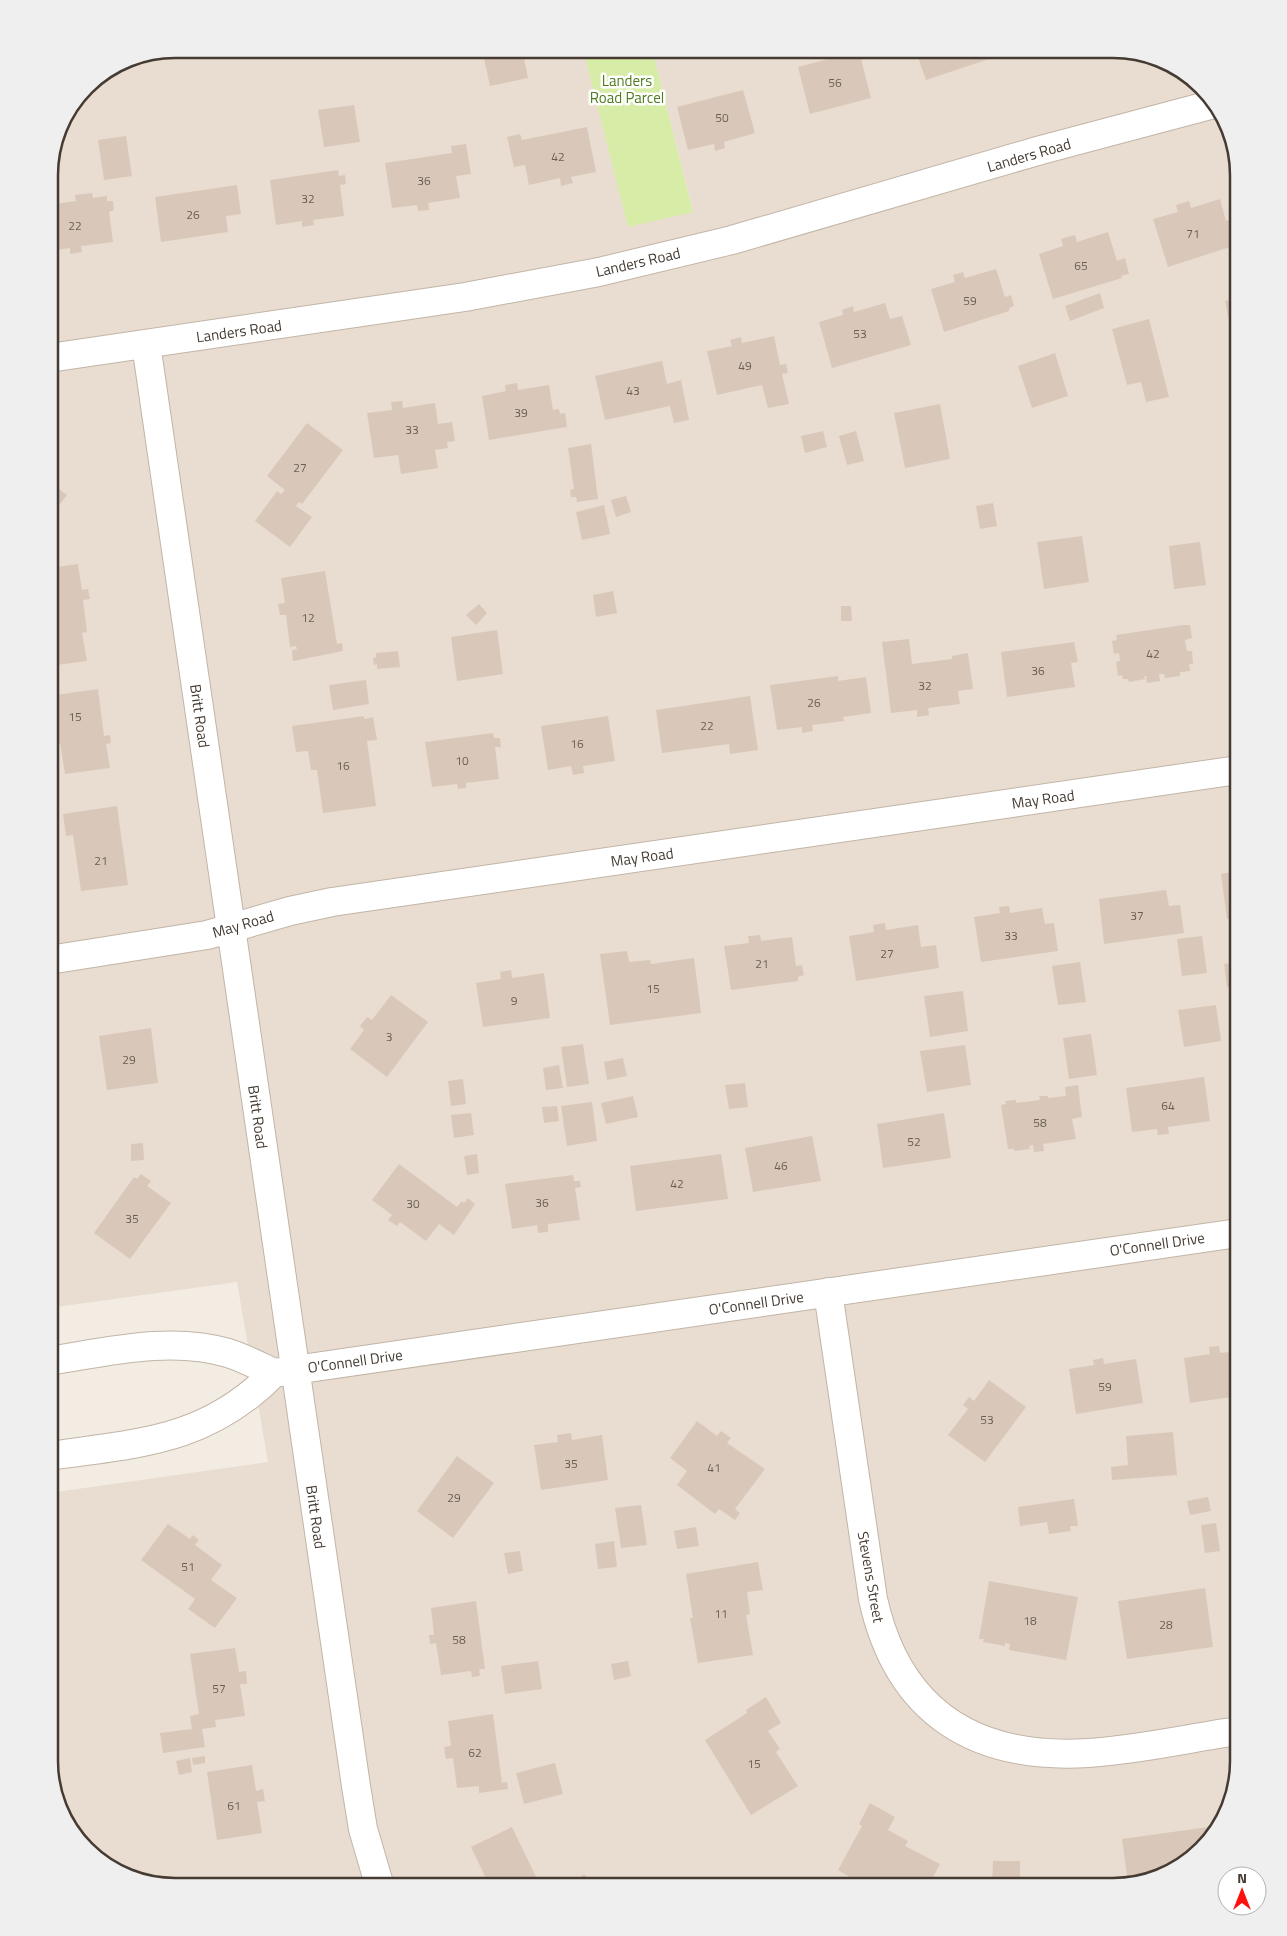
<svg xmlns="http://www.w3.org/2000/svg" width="1287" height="1936" font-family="'Titillium Web',sans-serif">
	<rect width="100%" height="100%" fill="#f3ece2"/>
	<path fill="#e8ddd0" d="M175,49H583L628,226L693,211L652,49H1120L1182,70L1222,112L1238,175V1762L1221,1825L1175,1871L1112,1887H167L111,1870L65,1824L49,1761V1493L268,1462L237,1282L49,1308V167L58,126L86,85L127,58Z"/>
	<path fill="#d7eca6" d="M583,49H652L693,212L628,227Z"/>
	<path fill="#d9c8ba" d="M482,49H522L528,78L490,86Z
		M915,49H985L989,59L926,80Z
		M859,51L871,98L810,114L798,67Z
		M743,90L755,133L724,142L725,148L715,151L714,144L688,150L677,107Z
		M354,105L360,142L324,147L318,110Z
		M587,127L596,172L571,177L573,183L561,186L560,178L529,185L525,165L514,167L507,137L520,134L522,140Z
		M126,136L132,176L104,180L98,140Z
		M466,144L471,174L456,176L460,198L428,203L429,210L418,211L417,205L392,208L385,163L452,153L451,146Z
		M338,170L339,176L345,175L346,184L340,185L344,216L313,220L314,225L302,227V221L276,225L270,180Z
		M237,185L241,214L226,216L228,232L161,242L155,197Z
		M92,193L93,198L107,196V201H113L114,210L109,212L113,242L81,246L82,252L70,254V248L49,251V205L76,201L75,195Z
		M1220,199L1226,221L1237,218L1238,251L1236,245L1168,267L1153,219L1178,212L1176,205L1189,201L1191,208Z
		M1108,232L1117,261L1125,258L1129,274L1121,276L1122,278L1053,299L1039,254L1063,246L1061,239L1075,235L1077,242Z
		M996,269L1005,297L1011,295L1014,306L1009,308V311L944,332L931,289L955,282L953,275L963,272L965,278Z
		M1100,293L1104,308L1070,321L1065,306Z
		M1238,298V352L1236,353L1225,301Z
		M885,303L890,319L902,316L911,345L832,368L819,322L843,315L842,310L853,306L854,312Z
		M1149,319L1169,397L1146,402L1141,382L1127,385L1112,329Z
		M774,336L780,365L786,364L788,373L782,374L789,404L768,408L762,385L717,395L707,351L732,346L730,340L741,337L742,343Z
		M1055,353L1068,396L1032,408L1018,366Z
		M662,361L667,384L681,380L689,420L674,423L670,406L605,420L595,376Z
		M517,383L518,390L549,385L553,410L559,409L560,414L565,413L567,427L489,440L482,396L506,391L505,385Z
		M402,401L403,408L435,403L438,424L452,422L455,441L447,442L448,448L435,450L438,468L401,474L398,455L374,458L367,413L392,410L391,402Z
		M940,404L950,459L905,468L894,413Z
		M307,423L343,450L302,504L299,502L296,506L312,517L290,547L255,521L277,491L281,494L285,490L267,476Z
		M823,431L827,447L805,453L801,436Z
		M856,431L864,461L847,465L839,436Z
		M591,444L598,499L577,502L576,497H571L570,490L574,489L568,448Z
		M49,482L67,495L49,518Z
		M626,496L631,512L616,517L611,500Z
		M993,503L997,526L980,529L976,506Z
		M604,505L610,534L582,540L576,512Z
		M1082,536L1089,582L1044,589L1037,542Z
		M1200,542L1206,585L1174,589L1169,546Z
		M78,564L82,590L88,589L90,599L83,600L87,632L82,633L87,661L49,666V568Z
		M325,571L337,644L342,643L343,651L293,661L292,650L297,649L296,646L290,647L286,615H280L278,604L285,603L281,578Z
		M613,591L617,613L596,617L593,595Z
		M479,604L487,613L476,625L466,615Z
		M841,606H851L852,621H841Z
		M1183,625H1190L1192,638L1185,640L1187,651H1192L1193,664H1189L1190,671L1180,672V676L1165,678L1164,674H1159L1160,681L1147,683L1146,676H1144L1145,679L1129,682L1128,679H1123L1122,675L1118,676L1116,662L1120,661L1119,653L1114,654L1112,641L1117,640L1116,635Z
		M1233,625H1238V652L1236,640L1231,641L1230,635L1235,634Z
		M497,630L503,674L457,681L451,637Z
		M909,639L912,664L952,659V656L968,653L973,689L958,691L960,704L928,708L929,715L917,717V710L891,713L882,642Z
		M1074,642L1078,662L1071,663L1075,687L1007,697L1001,652Z
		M398,651L400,667L377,669V664L374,665L373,658L376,657V653Z
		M1238,655V661H1234L1233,656Z
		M838,676V681L866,677L871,713L843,717L844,721L812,725L813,731L802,733V727L777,730L770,685Z
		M366,680L369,704L333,710L329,685Z
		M98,689L104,736L110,735L111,743L106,744L110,768L65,774L60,743L49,745V696Z
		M750,696L758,750L730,754L729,744L662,753L656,710Z
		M364,716V719L373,717L377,740L367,741L376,806L323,813L317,770H311L308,751L296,752L292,726Z
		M608,716L615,761L583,766L584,773L573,775L571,766L548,770L541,726Z
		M493,733L494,738H500L501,747H495L499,779L466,783V788L458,789L457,784L432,787L425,742Z
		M117,806L128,885L81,891L73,835L66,836L63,814Z
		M1238,871V918L1227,919L1221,874Z
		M1166,890L1169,906L1180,905L1184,933L1104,944L1099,899Z
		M1009,906L1010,913L1042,908L1045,924L1054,923L1058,951L981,962L974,917L1000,913L999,907Z
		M885,923L886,930L918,925L921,947L936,945L939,968L856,981L849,936L874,932L873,925Z
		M760,935L761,941L792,937L796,966L802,965L804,975L798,977V981L731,990L724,946L749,943L748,936Z
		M1202,936L1207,973L1182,976L1177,939Z
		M627,951L629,962L650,960L651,964L694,958L701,1013L610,1025L600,954Z
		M1080,962L1086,1002L1058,1005L1052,966Z
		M1238,962V985L1227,987L1224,964Z
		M511,970L512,978L544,973L550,1018L483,1027L476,983L501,979L500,972Z
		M963,991L968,1031L930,1037L924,996Z
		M391,995L428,1022L387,1077L350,1049L364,1030L360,1026L367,1017L372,1020Z
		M1216,1005L1221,1041L1184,1047L1178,1010Z
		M151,1028L158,1083L107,1090L99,1036Z
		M1091,1034L1097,1075L1069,1079L1063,1038Z
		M583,1044L589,1084L567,1087L561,1047Z
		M965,1045L971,1085L927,1092L920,1051Z
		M623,1058L627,1076L607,1080L604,1062Z
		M559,1065L563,1088L546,1090L543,1068Z
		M1204,1077L1210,1121L1168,1127L1169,1134L1158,1135L1157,1129L1132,1132L1126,1088Z
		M463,1079L466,1104L451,1106L448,1081Z
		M745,1083L748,1107L729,1109L725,1085Z
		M1078,1085L1082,1117L1072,1119L1076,1139L1043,1144L1044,1151L1034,1152L1033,1145L1029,1146L1030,1149L1015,1151L1014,1149H1008L1001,1105L1006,1104L1005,1101L1016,1100V1103L1040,1100L1039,1096H1048V1098L1066,1096L1065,1087Z
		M633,1096L638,1117L606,1124L601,1103Z
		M592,1102L597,1141L567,1146L561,1106Z
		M557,1106L559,1121L544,1123L542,1107Z
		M471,1113L474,1135L454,1138L451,1115Z
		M944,1113L951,1158L883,1168L877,1124Z
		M812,1136L821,1181L753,1192L745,1148Z
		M143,1143L144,1160L131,1161V1144Z
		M477,1154L479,1173L467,1175L464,1156Z
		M721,1154L728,1199L636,1211L630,1166Z
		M399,1164L457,1207L462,1201L464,1203L468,1198L475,1204L454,1235L439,1224L426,1241L400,1222L397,1226L388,1220L392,1215L372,1200Z
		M141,1174L151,1181L147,1186L171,1203L130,1259L94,1233L134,1177L137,1179Z
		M573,1175L574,1181H580L581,1187L575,1188L580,1220L548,1224V1232L538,1233L537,1225L512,1229L505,1184Z
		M1219,1346L1220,1353L1238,1351V1396L1190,1403L1184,1358L1210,1354L1209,1347Z
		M1103,1358L1104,1364L1136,1359L1143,1403L1076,1414L1069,1369L1094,1365L1093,1360Z
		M989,1380L1026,1407L985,1462L948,1435L968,1409L963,1405L969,1397L974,1401Z
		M697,1421L717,1436L721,1431L731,1438L727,1443L765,1469L735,1509L740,1513L735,1520L719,1509L715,1514L677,1485L687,1471L670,1458Z
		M1173,1432L1177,1475L1112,1480L1111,1467L1128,1465L1126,1436Z
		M571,1433L572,1440L602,1435L608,1480L541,1490L534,1445L558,1442L557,1435Z
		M457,1456L494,1483L453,1538L417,1511Z
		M1208,1497L1211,1511L1190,1515L1187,1501Z
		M1074,1499L1078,1526H1070L1071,1531L1049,1534L1047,1522L1020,1526L1018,1507Z
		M641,1505L647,1545L621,1548L615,1508Z
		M1216,1523L1220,1551L1205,1553L1201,1525Z
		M168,1524L190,1539L193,1535L199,1540L195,1545L222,1565L211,1580L237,1598L215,1628L188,1609L195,1599L141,1560Z
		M696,1527L699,1546L677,1549L674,1531Z
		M614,1541L617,1567L598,1569L595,1544Z
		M520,1551L523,1571L508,1574L504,1553Z
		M758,1562L763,1590L747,1592L750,1614L746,1615L753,1655L698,1663L690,1618H693L686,1574Z
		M989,1581L1078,1597L1066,1660L1009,1650L1010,1644L1005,1643V1646L983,1642L984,1639H979Z
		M1205,1588L1213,1647L1127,1659L1118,1601Z
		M476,1601L485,1669H479L480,1676L472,1677L471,1671L441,1675L436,1643L430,1644L429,1635H434L431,1608Z
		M235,1648L239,1672L246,1671L247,1684H240L245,1716L215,1720L216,1727L202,1729L205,1747L163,1753L160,1733L192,1729L190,1716L199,1714L190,1654Z
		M538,1661L542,1689L505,1694L501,1666Z
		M628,1661L631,1676L614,1680L611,1664Z
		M766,1697L781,1723L768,1731L780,1749L776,1752L798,1786L751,1815L705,1740L747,1713L746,1710Z
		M493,1714L502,1783L507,1782L508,1789L479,1793V1786L457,1788L453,1758L446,1759L444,1747L451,1746L448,1721Z
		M205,1756V1763L193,1765L192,1758Z
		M190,1758L192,1772L179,1775L176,1761Z
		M555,1763L563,1794L524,1804L516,1773Z
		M252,1765L256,1791L263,1789L265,1801L257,1802L262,1833L217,1840L207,1772Z
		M870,1803L895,1817L888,1830L908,1841L905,1846L940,1864L928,1887H842L848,1876L838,1870L862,1826L859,1824Z
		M512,1827L541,1887H490L471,1847Z
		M1208,1827L1209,1837L1175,1871L1128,1883L1122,1839Z
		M993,1861H1020V1878H1042V1884H1082V1887H995L992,1885Z
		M584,1874L595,1887H569Z"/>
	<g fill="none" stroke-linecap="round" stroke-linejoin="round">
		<g stroke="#c2b5a7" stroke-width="30">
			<path id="minor" d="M146,344L356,1786L363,1829L380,1887
				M49,358L465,297L599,272L732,240L1041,150L1214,104
				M49,960L207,935L290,911L332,902L1238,770
				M828,1292L873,1599C898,1712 974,1760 1088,1753C1138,1750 1189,1738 1238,1731
				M49,1361C107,1352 170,1336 228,1353C244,1358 259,1366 274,1373L1238,1233
				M49,1456C139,1443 206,1442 274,1373"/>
		</g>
		<use href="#minor" stroke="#fff" stroke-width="28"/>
	</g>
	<g text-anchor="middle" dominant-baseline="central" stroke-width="5" stroke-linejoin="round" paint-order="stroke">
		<g font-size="12" fill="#6a5e54">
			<text x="835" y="82">56</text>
			<text x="722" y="117">50</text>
			<text x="558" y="156">42</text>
			<text x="424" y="180">36</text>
			<text x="308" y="198">32</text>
			<text x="193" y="214">26</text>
			<text x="75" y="225">22</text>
			<text x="1193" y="233">71</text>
			<text x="1081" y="265">65</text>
			<text x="970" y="300">59</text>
			<text x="860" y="333">53</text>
			<text x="745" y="365">49</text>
			<text x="633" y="390">43</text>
			<text x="521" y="412">39</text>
			<text x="412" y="429">33</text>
			<text x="300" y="467">27</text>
			<text x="308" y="617">12</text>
			<text x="1153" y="653">42</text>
			<text x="1038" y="670">36</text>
			<text x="925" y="685">32</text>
			<text x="814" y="702">26</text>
			<text x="75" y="716">15</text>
			<text x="707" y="725">22</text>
			<text x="577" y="743">16</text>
			<text x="462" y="760">10</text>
			<text x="343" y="765">16</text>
			<text x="101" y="860">21</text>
			<text x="1137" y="915">37</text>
			<text x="1011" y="935">33</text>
			<text x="887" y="953">27</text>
			<text x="762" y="963">21</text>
			<text x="653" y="988">15</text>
			<text x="514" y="1000">9</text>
			<text x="389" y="1036">3</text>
			<text x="129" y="1059">29</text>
			<text x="1168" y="1105">64</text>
			<text x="1040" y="1122">58</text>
			<text x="914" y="1141">52</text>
			<text x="781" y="1165">46</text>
			<text x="677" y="1183">42</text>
			<text x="542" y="1202">36</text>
			<text x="413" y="1203">30</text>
			<text x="132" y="1218">35</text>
			<text x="1105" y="1386">59</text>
			<text x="987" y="1419">53</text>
			<text x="571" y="1463">35</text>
			<text x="714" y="1467">41</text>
			<text x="454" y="1497">29</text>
			<text x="188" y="1566">51</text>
			<text x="721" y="1613">11</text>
			<text x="1030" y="1620">18</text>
			<text x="1166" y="1624">28</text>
			<text x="459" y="1639">58</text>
			<text x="219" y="1688">57</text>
			<text x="475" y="1752">62</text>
			<text x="754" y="1763">15</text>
			<text x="234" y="1805">61</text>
		</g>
		<g font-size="15" fill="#507c20" stroke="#fff">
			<text x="627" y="80">Landers<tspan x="627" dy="17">Road Parcel</tspan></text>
		</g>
		<g font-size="15" fill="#453b32" stroke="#fff">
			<text transform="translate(1029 155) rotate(-16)">Landers Road</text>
			<text transform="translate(638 262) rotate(-13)">Landers Road</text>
			<text transform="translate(239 331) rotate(-8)">Landers Road</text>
			<text transform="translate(200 716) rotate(82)">Britt Road</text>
			<text transform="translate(1043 799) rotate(-8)">May Road</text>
			<text transform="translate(642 857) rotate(-8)">May Road</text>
			<text transform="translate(243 924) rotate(-16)">May Road</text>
			<text transform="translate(258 1117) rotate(82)">Britt Road</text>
			<text transform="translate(1157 1244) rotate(-8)">O'Connell Drive</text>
			<text transform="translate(756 1303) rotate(-8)">O'Connell Drive</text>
			<text transform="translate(355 1361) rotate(-8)">O'Connell Drive</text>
			<text transform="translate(316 1517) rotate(82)">Britt Road</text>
			<text transform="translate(871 1577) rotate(80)">Stevens Street</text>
		</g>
	</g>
	<path d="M0 0H1287V1936H0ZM175 58H1113A117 117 0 0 1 1230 175V1761A117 117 0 0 1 1113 1878H175A117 117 0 0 1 58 1761V175A117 117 0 0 1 175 58Z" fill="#f0efef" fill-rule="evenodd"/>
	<path fill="none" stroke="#453b32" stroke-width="2.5" d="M175 58H1113A117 117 0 0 1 1230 175V1761A117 117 0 0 1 1113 1878H175A117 117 0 0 1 58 1761V175A117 117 0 0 1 175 58Z"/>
	<g transform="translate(1242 1891)"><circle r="24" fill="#ffffff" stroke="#b5b1ad"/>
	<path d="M0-4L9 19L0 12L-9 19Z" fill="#ff100e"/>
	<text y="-8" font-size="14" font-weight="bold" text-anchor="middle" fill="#453b32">N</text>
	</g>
</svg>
